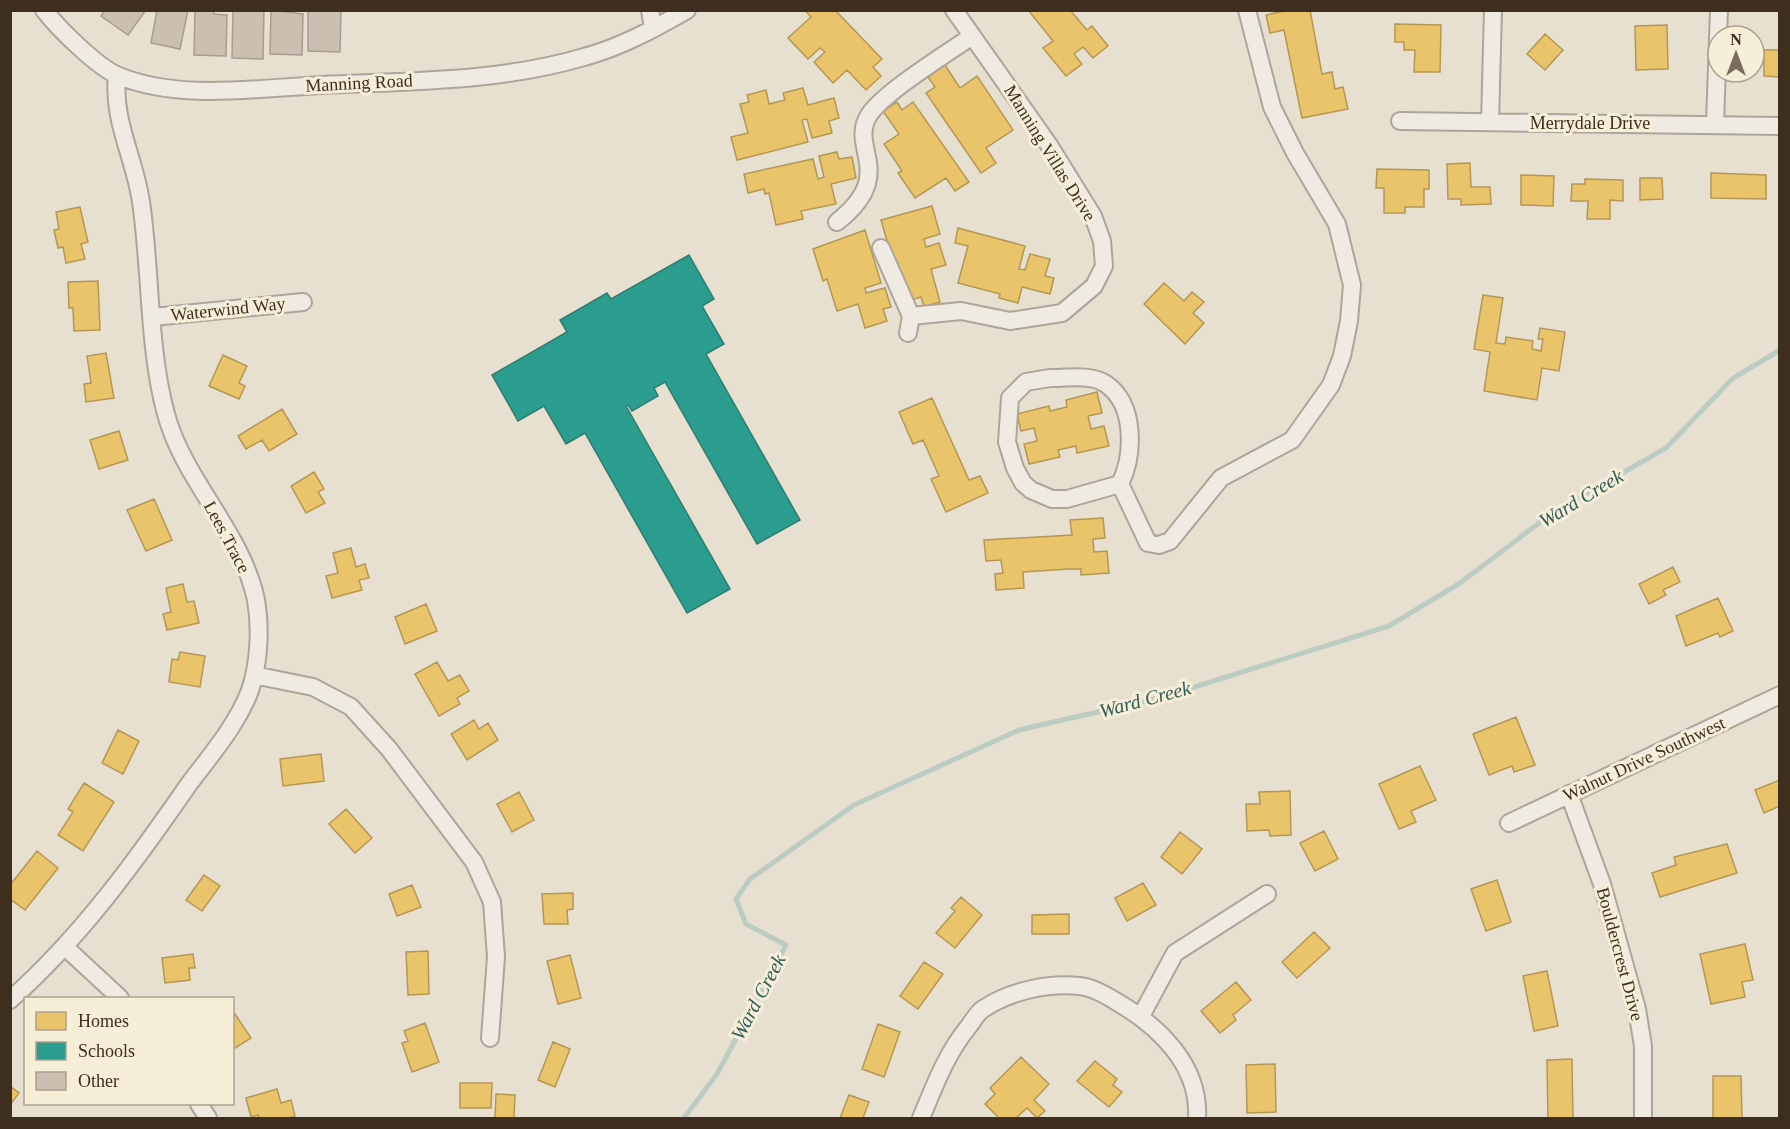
<svg xmlns="http://www.w3.org/2000/svg" width="1790" height="1129" font-family="Georgia,serif">
	<rect width="100%" height="100%" fill="#e7e0d1"/>
	<path fill="#e9c46a" stroke="#b59754" stroke-width="1.5" d="M805,10H835L882,59L873,67L881,76L866,90L847,70L833,83L814,62L825,52L820,48L808,59L788,38L811,17Z
		M1028,10H1070L1087,30L1092,26L1108,46L1093,58L1083,47L1074,54L1082,64L1066,76L1043,48L1053,41Z
		M1289,10H1310L1322,74L1332,72L1335,89L1343,87L1348,109L1302,118L1284,30L1270,33L1266,15Z
		M1395,24L1441,25L1440,72H1414L1415,50H1404V42H1395Z
		M1667,25L1668,69L1636,70L1635,26Z
		M1545,34L1563,50L1545,70L1527,54Z
		M1764,50H1780V77L1764,76Z
		M945,65L960,88L977,76L1013,130L986,148L996,163L981,173L926,93L935,87L928,77Z
		M803,88L808,105L834,98L839,118L829,121L832,133L812,138L807,119L802,120L808,142L737,160L731,137L748,133L740,104L749,102L747,95L766,90L769,104L785,100L783,93Z
		M897,102L902,110L913,102L969,182L955,191L946,178L915,198L898,173L902,171L884,144L899,134L883,111Z
		M837,152L839,159L852,157L856,178L831,184L836,204L801,211L803,219L776,225L769,193L765,194L764,189L748,193L744,174L813,159L818,179L824,177L819,156Z
		M1470,163L1471,187H1490L1491,204L1461,205V199H1448L1447,164Z
		M1377,169L1429,170V189H1424V207H1405V213H1384V188H1376Z
		M1711,173L1766,175V199L1711,198Z
		M1521,175L1554,176L1553,206L1521,205Z
		M1640,178H1662L1663,199L1640,200Z
		M1585,179L1623,180V201L1610,200V219H1587L1588,201H1571L1572,184H1585Z
		M932,206L940,234L924,239L926,247L939,243L946,265L931,269L940,302L924,307L921,297L908,301L898,279L881,220Z
		M80,207L88,242L81,244L85,259L66,263L63,247L58,248L54,230L59,229L56,212Z
		M958,228L1025,246L1019,269L1025,270L1030,254L1050,259L1045,276L1054,278L1050,294L1022,287L1018,303L999,298L1000,294L958,283L968,246L955,243Z
		M865,230L881,283L865,288L866,293L885,288L891,307L883,309L887,321L865,328L858,304L837,311L827,279L823,281L813,249Z
		M98,281L100,330L74,331L73,308H69L68,282Z
		M1164,283L1184,301L1192,292L1204,302L1193,313L1204,323L1185,344L1144,304Z
		M1483,295L1503,298L1496,343L1505,344L1506,337L1533,341L1532,349L1541,351L1543,339H1538L1540,328L1565,332L1559,371L1542,368L1537,400L1484,391L1490,352L1474,349Z
		M106,353L114,398L86,402L84,384L91,383L87,356Z
		M223,355L247,366L239,383L245,386L239,399L209,386Z
		M1097,392L1102,413L1088,416L1091,429L1104,426L1109,446L1077,453L1076,446L1058,450L1060,457L1029,464L1024,444L1037,441L1034,428L1021,431L1017,414L1049,406L1050,411L1067,407L1066,400Z
		M932,398L969,480L980,476L988,493L946,512L931,479L939,476L923,440L913,444L899,412Z
		M282,409L297,434L269,451L262,440L246,449L238,436Z
		M119,431L128,460L99,469L90,440Z
		M314,472L324,489L318,492L325,503L306,513L291,486Z
		M154,499L172,540L146,551L127,510Z
		M1103,518L1105,538L1093,539L1094,552L1107,551L1109,573L1081,575V569H1069L1023,572L1024,588L996,590L995,574L1003,573L1001,560L986,561L984,540L1072,535L1070,520Z
		M351,548L356,567L365,564L369,578L359,580L362,590L332,598L326,576L338,573L333,553Z
		M1673,567L1680,582L1663,590L1666,595L1649,604L1639,584Z
		M183,584L187,602L194,601L199,623L167,630L163,614L171,612L166,588Z
		M1718,598L1733,631L1720,637L1718,633L1686,646L1676,616Z
		M426,604L437,631L405,644L395,617Z
		M180,652L205,656L200,687L169,682L172,659L178,660Z
		M437,662L448,681L460,675L469,691L457,698L460,704L439,716L415,674Z
		M1516,717L1535,765L1514,772L1512,766L1489,775L1473,734Z
		M474,720L479,729L488,723L498,740L467,760L451,734Z
		M118,730L139,741L123,774L102,763Z
		M321,754L324,781L283,786L280,759Z
		M1420,766L1436,800L1411,811L1416,822L1399,829L1379,784Z
		M1780,780V806L1764,813L1755,790Z
		M84,783L114,802L83,851L58,835L73,812L68,809Z
		M1290,791L1291,835L1270,836L1269,830L1247,831L1246,804H1260L1259,792Z
		M519,792L534,820L512,832L497,804Z
		M346,809L372,838L355,853L329,824Z
		M1324,831L1338,859L1315,871L1300,843Z
		M1180,832L1202,849L1182,874L1161,857Z
		M1727,844L1737,873L1660,897L1652,873L1676,865L1674,857Z
		M37,851L58,868L25,910L10,899V885Z
		M204,875L220,886L202,911L186,900Z
		M1497,880L1511,922L1486,931L1471,889Z
		M1143,883L1156,905L1127,921L1115,898Z
		M412,885L421,907L397,916L389,894Z
		M573,893V909L567,910L568,924H544L542,894Z
		M961,897L982,915L955,948L936,933L955,911L951,908Z
		M1069,914V934H1032V915Z
		M1314,932L1330,948L1297,978L1282,962Z
		M1745,944L1753,980L1742,982L1745,997L1711,1004L1700,954Z
		M428,951L429,994L408,995L406,952Z
		M193,954L195,968H189L190,980L165,983L162,958Z
		M570,955L581,998L558,1004L547,961Z
		M924,962L943,974L918,1009L900,996Z
		M1547,971L1558,1026L1534,1031L1523,976Z
		M1236,982L1251,1000L1233,1015L1236,1020L1220,1033L1201,1011Z
		M235,1014L251,1038L232,1050V1016Z
		M425,1023L439,1062L412,1072L402,1043L408,1041L404,1031Z
		M878,1024L900,1032L884,1077L862,1069Z
		M553,1042L570,1049L555,1087L538,1080Z
		M1021,1057L1049,1084L1034,1100L1045,1111L1037,1118L1027,1108L1016,1118H999L985,1104L995,1094L990,1088Z
		M1572,1059L1573,1118H1548L1547,1060Z
		M1095,1061L1117,1079L1113,1085L1122,1092L1109,1107L1077,1081Z
		M1275,1064L1276,1112L1247,1113L1246,1065Z
		M1713,1076H1741L1742,1118H1713Z
		M460,1083H492L491,1108H460Z
		M10,1086L19,1093L10,1105Z
		M277,1089L281,1103L291,1100L295,1116L288,1118H259L258,1115L251,1117L246,1098Z
		M496,1094L515,1095L514,1118H495Z
		M849,1095L869,1102L863,1118H840Z"/>
	<path fill="#2a9d8f" stroke="#307c6e" stroke-width="1.5" d="M689,255L714,299L702,306L724,344L706,354L800,520L757,544L665,382L654,388L658,396L632,411L628,405L626,406L730,589L687,613L585,433L566,444L544,406L518,421L492,375L567,332L560,320L607,293L611,299Z"/>
	<g fill="none" stroke-linecap="round" stroke-linejoin="round">
		<path stroke="#bcccc2" stroke-width="5" d="M684,1118L717,1074L786,945L746,924L736,899L750,879L854,805L1019,730L1159,698L1389,626L1460,583L1551,514L1666,448L1732,379L1780,350"/>
	</g>
	<path fill="#cbbfb2" stroke="#a89c90" stroke-width="1.5" d="M105,10H146L128,35L101,16Z
		M157,10H188L180,49L151,43Z
		M195,10H214V14L227,15L226,56L194,55Z
		M233,10H264L263,59L232,58Z
		M271,10L303,14L302,55L270,54Z
		M308,10L341,11L340,52L308,51Z"/>
	<g fill="none" stroke-linecap="round" stroke-linejoin="round">
		<g stroke="#ada599" stroke-width="20">
			<path id="street" d="M44,10C58,28 98,68 119,76C181,101 257,88 322,85C409,81 500,82 584,57C621,47 654,29 687,10
				M650,10L653,29
				M1400,121L1780,126
				M1490,122L1493,10
				M1715,124L1719,10
				M837,222C898,174 848,148 869,115C884,92 948,53 972,36
				M881,248L911,316
				M153,317L303,302
				M908,333L911,316L961,311L1010,321L1062,313L1094,286L1104,266L1102,241L1093,216L1049,145L954,10
				M1050,378C1066,378 1092,374 1106,384C1136,405 1134,455 1120,484L1067,499H1052L1031,490L1023,483L1015,468L1007,442L1010,398L1026,382Z
				M1120,484L1148,543L1159,545L1170,541L1221,478L1292,440L1331,385L1342,356L1349,321L1352,285L1337,224L1295,153L1272,107L1247,10
				M254,675L313,687L351,707L389,749L474,862L492,902L496,957L490,1038
				M1569,794L1602,884L1637,1009L1643,1046V1118
				M1509,823L1780,695
				M65,947L120,998
				M10,1000C81,937 135,862 189,784C210,756 236,726 249,693C259,667 261,628 256,600C242,532 184,481 166,414C148,349 151,269 141,202C135,159 112,120 117,76
				M1141,1016L1175,953L1267,894
				M199,1104L208,1118
				M921,1118C935,1085 946,1054 969,1026C973,1021 977,1013 983,1009C1010,991 1047,983 1079,986C1092,987 1106,995 1117,1002C1160,1027 1200,1066 1197,1118"/>
		</g>
		<use href="#street" stroke="#efebe3" stroke-width="16"/>
	</g>
	<g text-anchor="middle" dominant-baseline="central" stroke-width="6" stroke-linejoin="round" paint-order="stroke">
		<g font-size="18" fill="#3d2e20" stroke="#f7eed8">
			<text transform="translate(359 83) rotate(-3)">Manning Road</text>
			<text x="1590" y="123">Merrydale Drive</text>
			<text transform="translate(1050 153) rotate(58)">Manning Villas Drive</text>
			<text transform="translate(228 309) rotate(-6)">Waterwind Way</text>
			<text transform="translate(227 537) rotate(62)">Lees Trace</text>
			<text transform="translate(1644 759) rotate(-25)">Walnut Drive Southwest</text>
			<text transform="translate(1620 954) rotate(75)">Bouldercrest Drive</text>
		</g>
		<g font-size="20" font-style="italic" fill="#2f5d5a" stroke="#f7eed8">
			<text transform="translate(1581 498) rotate(-31)">Ward Creek</text>
			<text transform="translate(1145 699) rotate(-15)">Ward Creek</text>
			<text transform="translate(758 997) rotate(-62)">Ward Creek</text>
		</g>
	</g>
	<rect width="1790" height="1129" fill="none" stroke="#3d2e20" stroke-width="24"/>
	<rect x="24" y="997" width="210" height="108" fill="#f7eed8" stroke="#ada18e" stroke-width="1.5"/>
	<rect x="36" y="1012" width="30" height="18" fill="#e9c46a" stroke="#ada18e" stroke-width="1.5"/>
	<text x="78" y="1027" font-size="18" fill="#3d2e20">Homes</text>
	<rect x="36" y="1042" width="30" height="18" fill="#2a9d8f" stroke="#ada18e" stroke-width="1.5"/>
	<text x="78" y="1057" font-size="18" fill="#3d2e20">Schools</text>
	<rect x="36" y="1072" width="30" height="18" fill="#cbbfb2" stroke="#ada18e" stroke-width="1.5"/>
	<text x="78" y="1087" font-size="18" fill="#3d2e20">Other</text>
	<g transform="translate(1736 54)"><circle r="28" fill="#f7eed8" stroke="#ada18e" stroke-width="1.5"/>
	<path d="M0-4.5L10 22L0 15L-10 22Z" fill="#786c5e"/>
	<text y="-9" font-size="16" font-weight="bold" text-anchor="middle" fill="#3d2e20">N</text>
	</g>
</svg>
